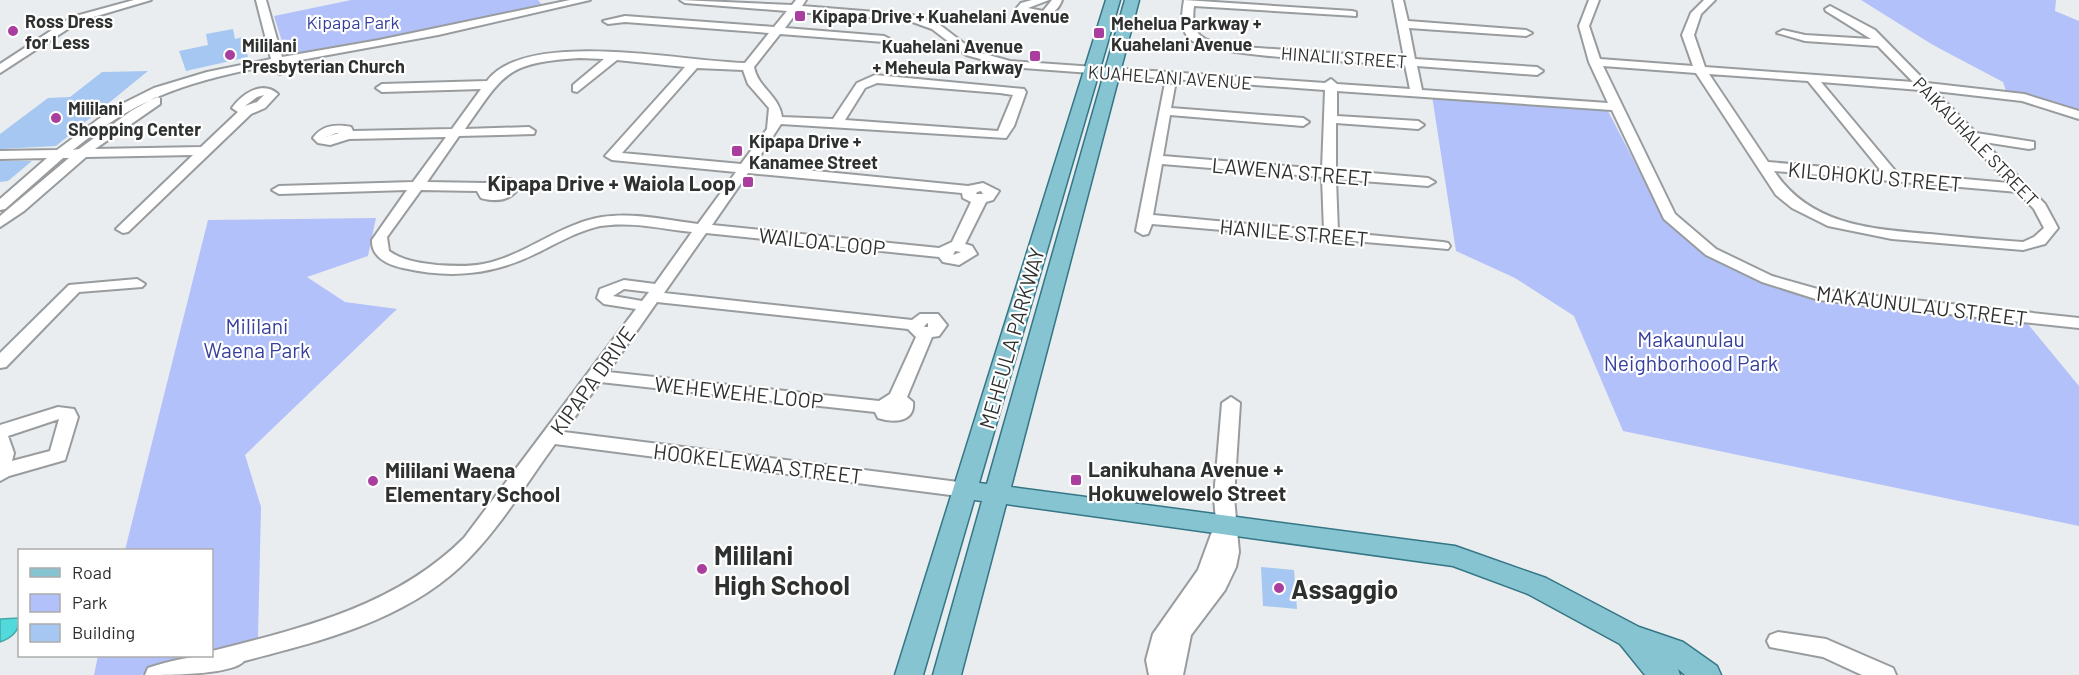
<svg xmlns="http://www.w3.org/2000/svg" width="2079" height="675" font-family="Barlow,sans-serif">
	<rect width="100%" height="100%" fill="#eaedef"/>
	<path fill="#b2c1fa" d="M351,0H538L543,6L297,55L286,54L274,16Z
		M1861,0H2056L2055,11L2079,21V111L2031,96L2006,91L2003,82L1933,45Z
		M1432,96L1608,111L1664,219L1695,246L1747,276L1781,289L1842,304L2027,323L2079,386V526L1623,431L1574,316L1515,278L1456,251Z
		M376,218L368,256L307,277L345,302L397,309L245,455L261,507L258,638L212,652V550H125L208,220Z
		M98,656H202L141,675H94Z"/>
	<path fill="#51d9db" stroke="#47a6a8" stroke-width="1.5" d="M19,618C20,631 12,638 0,642V619Z"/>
	<path fill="#a6c7f1" d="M233,29L235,39L243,37L248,57L186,71L179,51L208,45L206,34Z
		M148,71L56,146L0,149V134L48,98L70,97L102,72Z
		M0,161H32L8,181L0,182Z
		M1261,567L1294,570L1297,609L1263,606Z"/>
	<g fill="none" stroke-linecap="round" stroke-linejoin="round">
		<g stroke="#999c9e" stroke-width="4">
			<path id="minor" d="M134,0H151L80,21L0,73V64L72,17Z
				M256,0H266L282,57L379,40L570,0H590L438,35L284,63L286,70L280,74L276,72L273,65L267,66C188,81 136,98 73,150L79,149L131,111L156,97L160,98V104L95,149L201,147L238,112L232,108C242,94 262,80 278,94L265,108L251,114L128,232L123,233L116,229L193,155L86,157L24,211L0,227V216L69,158H63L5,209L0,210V199L47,158L0,159V151L57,150L112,109L154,88L207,72L271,59ZM264,95L257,102L245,106L257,97Z
				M680,0L792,5L796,0H806L802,6L912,15L940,25L974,51L1010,61L1325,83L1331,79L1337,84L1410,89L1405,65C1369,62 1210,58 1190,39C1179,29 1182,14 1184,0L1352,11L1356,12V16L1194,6C1190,37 1203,40 1229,46L1404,58L1393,0H1403L1408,21L1526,30L1532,33L1526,36L1409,28L1415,59L1537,67L1543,71L1537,75L1417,66L1422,90L1608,103L1589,62L1579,26L1589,0H1599L1589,26L1600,59L1693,66L1682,35L1691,13L1704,0H1715L1701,14L1694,35L1705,67L1913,82L1878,46L1805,41L1777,33L1783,30L1805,35L1871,39L1826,11L1825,9L1830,6L1875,30L1927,83L2024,94L2079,111V119L2022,101L1935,91L1976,133L2034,142V148L2029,149L1984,142L2045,204L2058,228L2045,244L2023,250L1892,239L1828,226L1792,208L1776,195L1696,73L1603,66L1675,214L1716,249L1772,276L1821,290L2079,318V328L1819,300L1762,282L1706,255L1664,219L1612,110L1337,91V116L1418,121L1424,125L1418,129L1336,123V170L1428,178L1435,182L1428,186L1336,179L1338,232L1443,242L1448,243L1450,246L1448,249L1152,224L1148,234L1143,235L1136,231L1165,83L1175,86L1171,108L1303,118L1309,122L1303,126L1170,115L1163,156L1322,169L1325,90L1009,67L966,55L932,29L907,20L797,12L785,28L884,36L890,39L884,42L780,34L754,67C758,88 779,95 782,117L833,119L857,83L875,75L1024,89L1026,92L1014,126L1006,138L781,124L754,165L968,186L983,183L999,191L993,200L986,202L965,244L972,246L977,254L959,265L943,262L939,257L706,233L664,293L912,320L920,314H938L947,325L939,336L932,337L907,397L913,402C915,423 893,423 878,418L875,412L600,382L564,432L966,483L973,485L976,490L973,495L966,497L555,444C525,485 497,533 460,567C402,621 318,642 244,661C233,675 167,675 145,675L148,668C169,661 189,656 212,656V651C303,628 396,606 464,538L636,309L604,304L597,298L600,289L624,280L655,284L692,232C663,229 630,221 600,226C578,231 557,243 537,253C493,275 451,279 403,268C388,265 371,257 372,240L407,190L279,194L272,190L279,186L413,182L446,137L349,139L330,145L318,143L313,138C322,125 336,124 351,127L353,131L452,129L481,89L382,92L376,88L382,84L487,81C526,28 684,62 745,63L769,33L625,22L608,24L603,21L625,16L774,27L787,11L685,3ZM579,58L604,59L573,85V91L577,92L617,60L685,67L605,156L612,160L736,172L698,224C667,220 633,212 602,217C559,224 525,256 483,264C468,267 452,266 437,265C420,263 403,261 389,251L387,237L421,190L477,191L481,198C495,202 509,201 518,189L513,180L508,179L485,183L427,182L459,136L534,134L535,131L529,127L465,129C505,72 506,63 579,58ZM697,68L743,70L748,84L769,108L767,129L741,164L622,153ZM1709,74L1808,81L1882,172L1768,162ZM1821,82L1920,90L2009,183L1897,173ZM877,83L1000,93L1013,95L998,131L845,120L865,88ZM336,133H339L326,137H327ZM1162,164L1322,177L1324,231L1153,215ZM1774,171L2018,192L2034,209L2044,228L2034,237L2023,242C1992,240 1961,237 1930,234C1870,229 1810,225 1774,171ZM748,173L962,193L963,198L971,202L952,242L939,248L712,225ZM499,187L504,188L491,192L492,190ZM981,191L983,194H976L977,192ZM955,251L961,252L953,255ZM624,289L649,292L642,301L613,296ZM657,302L908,329L916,337L890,394L879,401L608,372ZM928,323V327H924L926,324Z
				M1032,0H1049L1028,8L1043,11L1052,0H1062C1055,20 1031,22 1016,9L1021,3Z
				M137,279L145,284L142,287L79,292L6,367L0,368V353L69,285Z
				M1231,397L1240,403L1234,497L1239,552L1236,567L1225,590L1191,635L1183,675H1149L1146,660L1153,634L1198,570L1216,521L1214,497L1222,403Z
				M58,407L74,409L78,417L65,460L9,476L0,481V425ZM59,419L50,451L12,461L14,453L8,436Z
				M1778,632L1826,639L1893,668L1896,675H1862L1823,657L1770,647L1767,641L1770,635Z"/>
		</g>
		<g stroke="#347685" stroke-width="3">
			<path id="major" d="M1106,0H1120L979,483L987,484L1125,0H1139L1011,487L1455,546L1546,578L1639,627L1683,642L1717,666L1721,675H1685L1678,669L1680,675H1645L1620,644L1528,594L1453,566L1006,504L961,675H933L982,501L974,500L923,675H895Z"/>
		</g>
		<use href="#minor" fill="#fff" fill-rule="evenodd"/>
		<use href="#major" fill="#86c4d1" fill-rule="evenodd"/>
	</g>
	<g fill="#a93e9f" stroke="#fff" stroke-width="2">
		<rect x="794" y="10" width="12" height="12" rx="3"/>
		<circle cx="13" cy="31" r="6"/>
		<rect x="1093" y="27" width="12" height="12" rx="3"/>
		<circle cx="230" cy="55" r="6"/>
		<rect x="1029" y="50" width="12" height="12" rx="3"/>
		<circle cx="56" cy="118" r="6"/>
		<rect x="731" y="145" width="12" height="12" rx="3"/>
		<rect x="742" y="176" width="12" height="12" rx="3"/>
		<rect x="1070" y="474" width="12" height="12" rx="3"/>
		<circle cx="373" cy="481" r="6"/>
		<circle cx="702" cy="569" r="6"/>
		<circle cx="1279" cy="588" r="6"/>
	</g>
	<g text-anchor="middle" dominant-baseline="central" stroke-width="4.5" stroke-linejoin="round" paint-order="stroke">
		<g font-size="18" font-weight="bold" fill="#2f3030" stroke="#fff" text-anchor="start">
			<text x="812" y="16">Kipapa Drive + Kuahelani Avenue</text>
			<text x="25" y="21">Ross Dress<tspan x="25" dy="21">for Less</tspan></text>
			<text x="1111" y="23">Mehelua Parkway +<tspan x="1111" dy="21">Kuahelani Avenue</tspan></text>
			<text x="242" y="45">Mililani<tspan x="242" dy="21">Presbyterian Church</tspan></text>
			<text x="1023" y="46" text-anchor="end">Kuahelani Avenue<tspan x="1023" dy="21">+ Meheula Parkway</tspan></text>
			<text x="68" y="108">Mililani<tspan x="68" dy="21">Shopping Center</tspan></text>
			<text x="749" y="141">Kipapa Drive +<tspan x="749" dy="21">Kanamee Street</tspan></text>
		</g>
		<g font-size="18" fill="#37409b" stroke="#fff">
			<text x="353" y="22">Kipapa Park</text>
		</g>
		<g font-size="18" fill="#2f3030" stroke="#fff">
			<text transform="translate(1344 57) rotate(4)">HINALII STREET</text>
			<text transform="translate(1170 77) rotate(4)">KUAHELANI AVENUE</text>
			<text transform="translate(1976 141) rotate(46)">PAIKAUHALE STREET</text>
		</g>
		<g font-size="21" fill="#2f3030" stroke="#fff">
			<text transform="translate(1292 171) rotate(5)">LAWENA STREET</text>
			<text transform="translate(1875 176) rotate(5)">KILOHOKU STREET</text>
			<text transform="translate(1294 232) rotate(5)">HANILE STREET</text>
			<text transform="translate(822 241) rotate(6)">WAILOA LOOP</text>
			<text transform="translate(1922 305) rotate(7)">MAKAUNULAU STREET</text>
			<text transform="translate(1011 338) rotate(-74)">MEHEULA PARKWAY</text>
			<text transform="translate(592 380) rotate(-54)">KIPAPA DRIVE</text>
			<text transform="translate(739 392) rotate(6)">WEHEWEHE LOOP</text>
			<text transform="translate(758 463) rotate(7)">HOOKELEWAA STREET</text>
		</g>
		<g font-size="21" font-weight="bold" fill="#2f3030" stroke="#fff" text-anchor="start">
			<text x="736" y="182" text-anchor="end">Kipapa Drive + Waiola Loop</text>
			<text x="1088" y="468">Lanikuhana Avenue +<tspan x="1088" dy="24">Hokuwelowelo Street</tspan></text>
			<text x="385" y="469">Mililani Waena<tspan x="385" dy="24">Elementary School</tspan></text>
		</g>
		<g font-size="21" fill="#37409b" stroke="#fff">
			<text x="257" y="325">Mililani<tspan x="257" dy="24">Waena Park</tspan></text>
			<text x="1691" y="338">Makaunulau<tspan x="1691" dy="24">Neighborhood Park</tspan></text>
		</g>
		<g font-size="26" font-weight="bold" fill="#2f3030" stroke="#fff" text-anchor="start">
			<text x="714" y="554">Mililani<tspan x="714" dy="30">High School</tspan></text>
			<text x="1291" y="588">Assaggio</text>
		</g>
	</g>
	<rect x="18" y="549" width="195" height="108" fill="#ffffff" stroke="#acacac" stroke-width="1.5"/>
	<rect x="30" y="568" width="30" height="9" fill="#86c4d1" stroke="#acacac" stroke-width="1.5"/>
	<text x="72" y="579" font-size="18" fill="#2f3030">Road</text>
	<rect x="30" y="594" width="30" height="18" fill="#b2c1fa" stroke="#acacac" stroke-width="1.5"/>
	<text x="72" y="609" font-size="18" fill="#2f3030">Park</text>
	<rect x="30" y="624" width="30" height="18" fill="#a6c7f1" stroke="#acacac" stroke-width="1.5"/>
	<text x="72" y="639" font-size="18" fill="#2f3030">Building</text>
</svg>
